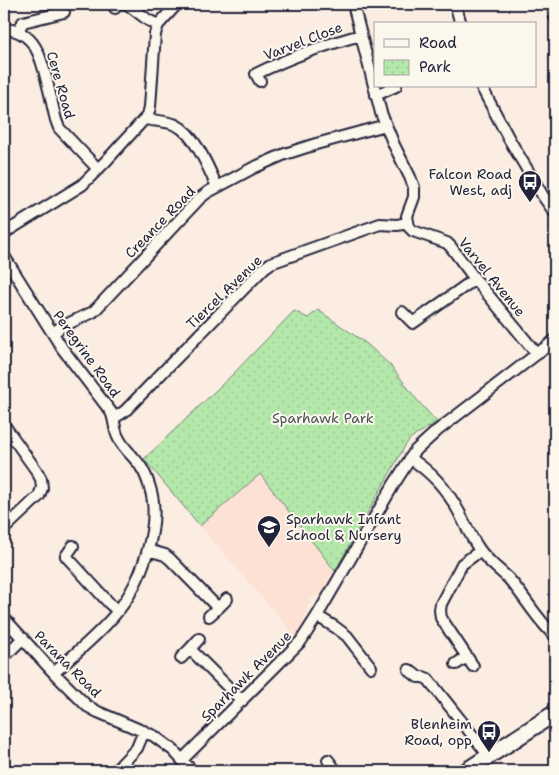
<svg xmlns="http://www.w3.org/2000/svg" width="559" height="775" font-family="'Shantell Sans',sans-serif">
	<defs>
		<pattern id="park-dots" width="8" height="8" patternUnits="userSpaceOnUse" patternTransform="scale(1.25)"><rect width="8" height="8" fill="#b4e8aa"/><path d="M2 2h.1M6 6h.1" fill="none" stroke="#9ac793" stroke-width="1.8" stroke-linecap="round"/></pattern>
	</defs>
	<rect width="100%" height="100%" fill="#fcede2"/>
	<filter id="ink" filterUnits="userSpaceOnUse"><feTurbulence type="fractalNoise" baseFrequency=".02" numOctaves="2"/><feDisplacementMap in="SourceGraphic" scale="10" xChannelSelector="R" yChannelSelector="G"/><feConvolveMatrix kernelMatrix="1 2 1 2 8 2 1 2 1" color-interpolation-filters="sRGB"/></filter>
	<g filter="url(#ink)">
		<path fill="#fde1d5" d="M260,474L335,571L320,594L310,600L307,607L303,625L295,636L200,526Z"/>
		<path fill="url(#park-dots)" stroke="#6b8572" d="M318,310L367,344L392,367L417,400L437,422L411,438L405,446L335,571L260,474L200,526L144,459L233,374L294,311L308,318Z"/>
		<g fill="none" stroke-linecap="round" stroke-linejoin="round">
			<g stroke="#22223b" stroke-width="14">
				<path id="minor" d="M127,4L148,20L158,25
					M353,4L381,113L394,145L410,177L414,187V197L407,216L409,227L413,231L447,243L451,247L475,279L537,354
					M455,4L461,24
					M552,4L555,17
					M115,8L118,4
					M4,29C36,30 42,60 48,86C51,97 53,109 56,120L59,128L98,169
					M18,31L23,22L64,12
					M260,81L256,74C290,57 324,45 361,35
					M481,86L509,139L543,196L555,213
					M376,95L396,86
					M145,119C155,121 167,121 176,125C195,134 209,169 217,187
					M4,233L82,185L106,161L148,115L150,107L155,34L158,25L177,4
					M4,256L62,348L111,412C115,420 114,430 118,437C123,449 135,457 141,467C145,473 148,481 150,488C162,525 141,583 117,612C99,635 75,653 54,673
					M402,312L413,323L475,279
					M53,333L61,327L93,312L97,308L200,198L208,192L253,168L285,154L316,144L386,125
					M114,418L125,411L264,268L271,263L380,224L397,225L408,223
					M4,425L36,470L41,479L42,488L39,496L4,529
					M410,458C432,473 446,488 459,512C465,524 471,537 479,549C487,561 499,569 509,579C525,597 537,620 555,636
					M73,546L66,556L110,604L118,611
					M148,550L165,555L170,559L218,608L209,616
					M218,608L227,599
					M317,616L335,627L347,636L371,667
					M4,618L54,673L87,706L98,712L154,736L173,750L192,771
					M190,649L199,639
					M4,657L23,638
					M181,658L190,649L242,701
					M456,664L467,657
					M473,666L441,618L440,610L441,604L462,564L480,551
					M409,670L418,677H423L428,679L489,756
					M182,760L301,641L317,616L394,484L415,451L438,430L555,340
					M328,760L336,771
					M115,771L137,748L144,731"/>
			</g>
			<g stroke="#22223b" stroke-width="19">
				<path id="primary" d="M466,771L555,713"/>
			</g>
			<use href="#minor" stroke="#fbf7ec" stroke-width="10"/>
			<use href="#primary" stroke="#fbf7ec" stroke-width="15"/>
		</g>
	</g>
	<defs>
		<g id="bus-pin" transform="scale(1.25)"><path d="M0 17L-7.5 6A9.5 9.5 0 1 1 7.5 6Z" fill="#22223b" stroke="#fbf7ec"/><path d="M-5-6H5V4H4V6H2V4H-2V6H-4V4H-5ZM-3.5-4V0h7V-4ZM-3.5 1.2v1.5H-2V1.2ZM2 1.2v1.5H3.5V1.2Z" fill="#fff"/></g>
		<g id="school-pin" transform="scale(1.25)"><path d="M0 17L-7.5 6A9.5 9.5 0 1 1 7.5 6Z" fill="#22223b" stroke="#fbf7ec"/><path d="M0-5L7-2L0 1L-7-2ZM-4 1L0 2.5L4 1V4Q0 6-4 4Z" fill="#fff"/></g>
	</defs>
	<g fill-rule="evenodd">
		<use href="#bus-pin" x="530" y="182"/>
		<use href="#school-pin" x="269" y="527"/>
		<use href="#bus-pin" x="489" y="732"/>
	</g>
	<g text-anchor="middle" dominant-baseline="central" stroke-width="4" stroke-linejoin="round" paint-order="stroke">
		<g font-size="14" fill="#22223b" stroke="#fbf7ec">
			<text transform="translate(303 41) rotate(-21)">Varvel Close</text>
			<text transform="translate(61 85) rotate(74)">Cere Road</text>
			<text transform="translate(160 222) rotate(-46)">Creance Road</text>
			<text transform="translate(492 277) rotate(51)">Varvel Avenue</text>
			<text transform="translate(224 292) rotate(-44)">Tiercel Avenue</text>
			<text transform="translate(87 354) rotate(54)">Peregrine Road</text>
			<text transform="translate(68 664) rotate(45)">Parana Road</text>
			<text transform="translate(246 676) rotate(-45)">Sparhawk Avenue</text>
		</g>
		<g font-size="14" fill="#22223b" stroke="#fbf7ec" text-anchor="end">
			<text x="512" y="174">Falcon Road<tspan x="512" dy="16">West, adj</tspan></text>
			<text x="286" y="519" text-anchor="start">Sparhawk Infant<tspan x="286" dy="16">School &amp; Nursery</tspan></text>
			<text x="472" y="724">Blenheim<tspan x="472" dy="16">Road, opp</tspan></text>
		</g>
		<g font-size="14" fill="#465457" stroke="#fbf7ec">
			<text x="323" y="418">Sparhawk Park</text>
		</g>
	</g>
	<rect width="559" height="775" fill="none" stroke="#fbf7ec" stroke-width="20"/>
	<rect x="10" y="10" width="539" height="755" fill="none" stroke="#22223b" stroke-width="2" filter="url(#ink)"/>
	<rect x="374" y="22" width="162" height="65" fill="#fbf7ec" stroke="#a4a2a5"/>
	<rect x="384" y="39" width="25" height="8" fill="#fbf7ec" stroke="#a4a2a5"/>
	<text x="419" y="48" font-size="15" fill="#22223b">Road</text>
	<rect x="384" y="60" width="25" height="15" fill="url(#park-dots)" stroke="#a4a2a5"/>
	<text x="419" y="72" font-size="15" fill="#22223b">Park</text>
</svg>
